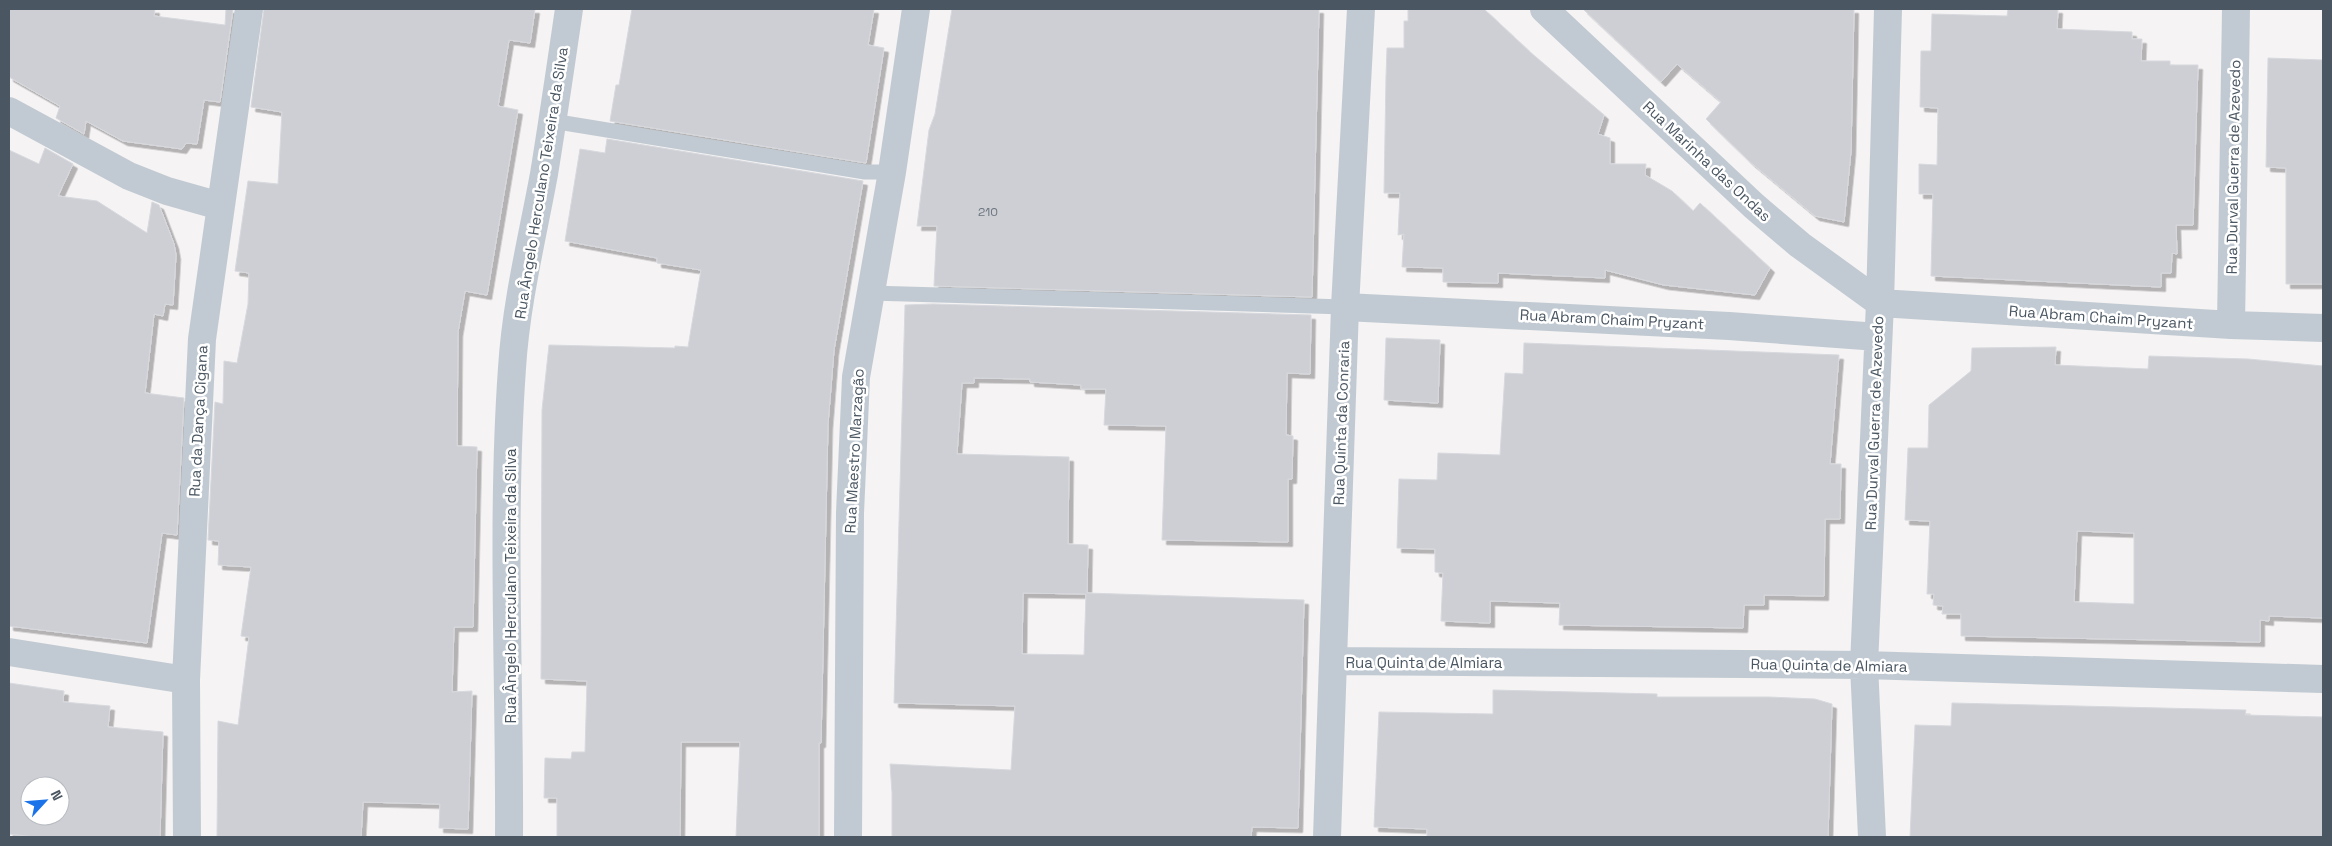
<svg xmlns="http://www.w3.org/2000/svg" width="2332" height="846" font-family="'Space Grotesk',sans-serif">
	<defs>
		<filter id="shadow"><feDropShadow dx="4.5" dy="4.5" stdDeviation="0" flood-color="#0004"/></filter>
	</defs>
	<rect width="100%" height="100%" fill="#f5f3f3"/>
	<path fill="#cdcfd5" stroke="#d7d9de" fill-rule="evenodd" filter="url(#shadow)" d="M9,9H155L154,16L225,25L226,9H233L220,102L204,100L197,144L186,143L182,149L123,141L86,121L84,134L56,118L60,106L9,77Z
		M264,9H535L530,43L509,40L498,106L518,110L487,295L465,291L458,332L457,446L477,447L473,627H454L452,692L472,691L468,829L439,828L440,804L363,802L361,837H217L218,721L238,725L249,637L241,636L251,567L218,565L219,541L208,540L215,402L223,404L224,361L237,363L248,304L249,273L235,271L248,181L278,184L282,112L251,107Z
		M632,9H874L868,45L884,48L866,163L610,121L616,85H619Z
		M952,9H1319L1312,297L934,286L937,226H917L929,130L935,114Z
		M1408,9H1484L1530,52L1604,115L1598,134L1610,138V164H1646L1645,175L1672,191L1693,211L1700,203L1770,268L1755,295L1664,285L1605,270V278L1498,273V283L1443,282V268L1402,267L1404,234L1398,235L1400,193H1384L1386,76L1387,48H1404V21H1408Z
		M1583,9H1854L1851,151L1844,222L1815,216L1749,161L1706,119L1721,102L1677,64L1661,82Z
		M2008,9H2058L2057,29L2132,32V39H2142L2141,61H2170V65H2198L2193,225H2176L2177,254L2172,253L2171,273H2161V287L1931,276L1933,194H1919V164L1937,165L1938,108L1920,107L1921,51H1931L1932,14L2007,16Z
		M2268,58L2323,60V284H2286V168L2266,167Z
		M607,139L863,181L834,350L828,424L821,743H819V837H736L740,742H681L680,837H557V798H544L545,758L571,759L572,752H585L587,681L541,679L542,410L549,345L675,348V346L688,347L701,270L657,263V258L565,241L580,149L605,153Z
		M45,148L73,164L58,196L97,201L147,233L152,202L159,205L174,244L176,255L173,305L165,304L163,316L154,314L145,393L184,398L177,535L162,533L147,643L9,626V150L39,164Z
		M933,304L1311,315L1310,374L1287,373L1286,435L1293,436L1292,479H1288V542L1162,540L1166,426L1104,425L1106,389H1081V385L1030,382V379L974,378V383H962L957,454L1069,457L1068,544L1088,545L1087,593L1304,600L1298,828L1252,827L1251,837H892V793L890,764L1011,770L1015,706L894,703L905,305ZM1023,593L1086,594L1084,655L1022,654Z
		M1386,338L1440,340L1438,403L1384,400Z
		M1524,343L1839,355L1830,464H1841L1840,519H1825L1824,596L1764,595V605H1744L1743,628L1559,625L1560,603L1490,601V623L1441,621L1443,573L1435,572V549L1397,548L1399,479L1437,480L1438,453L1500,455L1505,373L1523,374Z
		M2056,347L2055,365L2148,369L2149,356L2248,359L2323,366V618L2269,616V621L2260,620V642L1961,636V614H1942L1943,606L1933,605L1934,594H1927L1930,521L1905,520L1908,448H1928L1929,405L1971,371L1972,348ZM2077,531L2134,533V604L2074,602Z
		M9,683L64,691L63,702L110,706L108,727L163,732L160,837H35L9,834ZM30,786H60V816H30Z
		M1493,690L1657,694V697H1769L1815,699L1832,704L1828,837H1427V829L1374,827L1379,712L1493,714Z
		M1952,703L2246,710L2245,715L2323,717V837H1910L1915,725L1951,726Z"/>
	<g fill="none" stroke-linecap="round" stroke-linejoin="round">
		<path stroke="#c1cad2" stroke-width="15" d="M552,121L865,172H892
			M870,293L1345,307"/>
		<path stroke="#c1cad2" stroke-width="28" d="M1544,9L1754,206L1800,245L1880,303L2231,325L2323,328
			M9,111L129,176L167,191L220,206
			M1345,307L1729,326L1878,337
			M2231,325L2236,9
			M9,652L186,680
			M1334,661L1864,665L2323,679
			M187,837L186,680L202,339L249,9
			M509,837C510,681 501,524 512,368C516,303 532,239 544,174C553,119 561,64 569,9
			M848,837L850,513L856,377L892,172L916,9
			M1327,837L1345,307L1361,9
			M1872,837L1864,665L1880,303L1888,9"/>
	</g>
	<g text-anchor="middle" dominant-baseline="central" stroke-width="5" stroke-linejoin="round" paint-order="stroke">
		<g font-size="12" fill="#6b747e">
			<text x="988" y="212">210</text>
		</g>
		<g font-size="15" fill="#4a5661" stroke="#fff">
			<text transform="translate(1707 161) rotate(43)">Rua Marinha das Ondas</text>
			<text transform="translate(2233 167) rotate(-89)">Rua Durval Guerra de Azevedo</text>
			<text transform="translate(541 183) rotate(-81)">Rua Ângelo Herculano Teixeira da Silva</text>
			<text transform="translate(2101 317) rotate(4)">Rua Abram Chaim Pryzant</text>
			<text transform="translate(1612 319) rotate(3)">Rua Abram Chaim Pryzant</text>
			<text transform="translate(198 421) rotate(-87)">Rua da Dança Cigana</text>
			<text transform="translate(1341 423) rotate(-88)">Rua Quinta da Conraria</text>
			<text transform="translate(1874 423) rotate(-88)">Rua Durval Guerra de Azevedo</text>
			<text transform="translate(854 451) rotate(-87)">Rua Maestro Marzagão</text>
			<text transform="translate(510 586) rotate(-90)">Rua Ângelo Herculano Teixeira da Silva</text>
			<text x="1424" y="662">Rua Quinta de Almiara</text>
			<text transform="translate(1829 665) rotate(1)">Rua Quinta de Almiara</text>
		</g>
	</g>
	<rect width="2332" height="846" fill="none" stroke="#4a5661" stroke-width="20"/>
	<g transform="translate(45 801) rotate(64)"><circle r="24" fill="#ffffff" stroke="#b7bbc0"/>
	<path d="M0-4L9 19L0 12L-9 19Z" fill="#1a73e8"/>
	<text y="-8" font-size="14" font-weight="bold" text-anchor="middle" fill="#4a5661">N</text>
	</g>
</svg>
